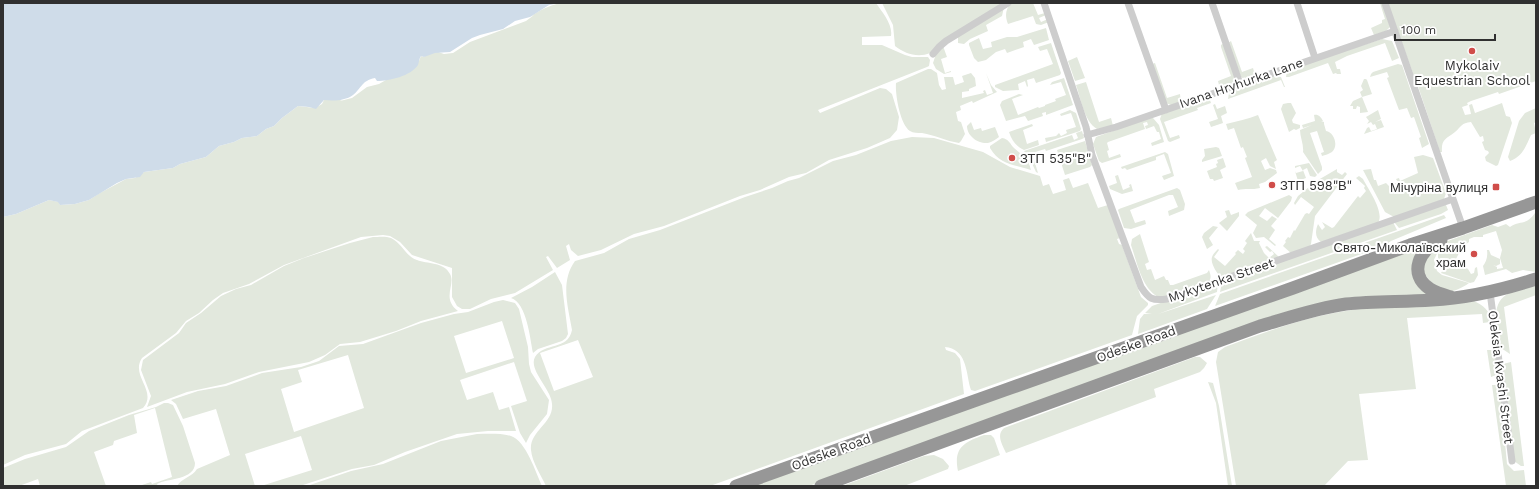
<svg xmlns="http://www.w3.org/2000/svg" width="1539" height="489" font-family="'Work Sans',sans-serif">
	<rect width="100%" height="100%" fill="#fff"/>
	<path fill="#e2e8dd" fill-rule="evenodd" d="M560,3H876C882,12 893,24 891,36L862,37V45H882L905,55L912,57H928L930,60L929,66L927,67L818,110L820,113L880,88L886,89L892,94L899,117L897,130L890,138L867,148L829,160L806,173L789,177L760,190L740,196L664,226L634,234L601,250L578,256L571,250L569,244L566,246L570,260L557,268L548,256L546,257L553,270L515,293L491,299L470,309H462L457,306L452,297V268L412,255L400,242L390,236L383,235L361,237L284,265L249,284L223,293L213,300L199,313L186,321L176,333L142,358C130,376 158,391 143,408L82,431L66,444L25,455L3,465V217L16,214L49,200L59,202L60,205L75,204L89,200L100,193L126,179L135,178L144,172L173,168L180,164L206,157L219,146L234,142L242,138L257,136L266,129L274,126L282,118L298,106L315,108L322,104L324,100H342L340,101L352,98L367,87L379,84L419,61L421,56L424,57L428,54L438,52L444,54L453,53L470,42L526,21L534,15L530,17C540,10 548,6 560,3Z
		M882,3H1004L930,53C918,58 905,54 895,46L893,25Z
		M1011,3H1029L1030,4L1033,3L1038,15L1045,13L1046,15L1039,18L1041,22L1048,19L1049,22L1041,25L1036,24L1033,16L1008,24C1005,16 1005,10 1011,3Z
		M1380,3H1382L1390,27L1386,31L1374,35L1371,28L1382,23V20L1385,19Z
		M1388,3H1536V81L1499,94L1498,92L1471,101L1467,103L1468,105L1462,107L1465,115L1471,114L1469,105L1472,104L1475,113L1502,103L1506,116L1510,117L1512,123L1498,165L1496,166L1486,161L1485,157L1489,153L1488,151L1485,150L1482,142L1484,141L1483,136L1480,137L1471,122C1461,123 1462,126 1455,132C1446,139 1441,139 1442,152H1440L1417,83L1418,82H1416Z
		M1004,7L1002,16L986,25L988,31L970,39L964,44L958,43V36Z
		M1046,28L1049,40L1034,45L1031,39L1023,42L1024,47L1007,53L1005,49L996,52L986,60L978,62L974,58L969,45V43L979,38L983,49L992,47L991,42L1007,37H1017Z
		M1382,39L1392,41L1399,58L1392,61L1385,43L1347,56L1335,62L1337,69H1340L1341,74H1337L1336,73L1333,74L1328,63L1289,77H1286L1287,70L1292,68L1293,72L1300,69L1299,66Z
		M1231,41L1242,72L1253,68L1255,75L1254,77L1246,80L1241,77L1228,43Z
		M1051,43L1061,73L1060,75L1036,83L1034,78L1027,80L1028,86L1027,87L1025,81L1018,84L1019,90L1003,91L995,87V85L1053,64L1047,49L1040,51L1038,47Z
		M1224,43L1235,78C1234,85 1226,87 1220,89L1218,81L1231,76L1221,47V45Z
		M943,46L947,57L941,59L945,73L951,71V72L944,74L936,69L933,63L937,51Z
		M1077,57L1085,78L1075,81L1068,61Z
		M1155,63L1167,98L1180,94L1181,103L1171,105L1166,103L1152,64Z
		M1398,64L1402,65L1429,144L1422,148L1419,138L1421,137L1414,117L1411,118L1407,108L1399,110L1387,78L1389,77L1387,72L1370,77L1371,74L1373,72Z
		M928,69H931L937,73L939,85L942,90L946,89L944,77H953L955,85L964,82L962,76L971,73L975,78L976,86L969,89V91L962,92V98L984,93L983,91L985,90L987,95L993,93L986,73L991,85L997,92L973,103L972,101L960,106L961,110L956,112L958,121L961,122L965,134L961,141L959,143C946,141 935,135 922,133C918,133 913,133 910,131C900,124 895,94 896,83Z
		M1274,74L1281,77L1285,87H1284L1281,80L1228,99L1229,93L1231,90Z
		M1064,78L1073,105L1046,115V112L1042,113L1043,116L1028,121L1025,116L1006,121L1000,105L1002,101L1019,94L1023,95L1012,99L1018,115L1038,107L1039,108L1045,106V105L1056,101L1055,99L1066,95L1061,82L1050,85L1052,82Z
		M1364,79H1366L1367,80L1372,94L1362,97L1368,112L1360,113V107L1357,106L1356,109H1353V106H1350L1353,101L1362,97L1360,92L1363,90L1361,86Z
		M1086,82L1099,122L1111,118L1113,126L1097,129C1084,121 1081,99 1076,85Z
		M1209,97L1211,103L1197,108L1198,110L1164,122L1170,138L1179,135L1180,138L1170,142L1168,141L1160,119L1162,113Z
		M1288,103H1291L1296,113L1292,120L1293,123L1300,125V128L1296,130L1294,129L1289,132L1281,109L1283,104Z
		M1215,104L1217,109L1225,106L1227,113L1221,116L1223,123L1211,127L1209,122L1218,119L1213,105Z
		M1536,108V122L1534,123L1536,133L1531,135C1526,146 1523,156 1510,161L1508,157L1519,121L1525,113Z
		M1070,110L1076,113L1081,129L1080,131L1046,142L1045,138L1056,136L1059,133L1061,136L1067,133L1066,130L1076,127L1071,113L1061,116L1060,114Z
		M1378,110L1381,119L1375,122L1381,120L1384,127L1364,134L1367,128L1369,127L1371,131L1377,129L1375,124L1373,125L1371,122L1367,124L1369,121L1366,117Z
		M1258,115L1277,160L1274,162L1276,169L1270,166L1266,158L1261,161L1265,170L1270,168L1276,170L1277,173L1265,182L1259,184L1260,188C1252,190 1245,188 1238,190L1235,183L1252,177L1245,158L1247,157L1243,147L1241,148L1234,128L1228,130L1226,124C1237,121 1248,119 1258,115Z
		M1314,115C1318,114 1321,117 1323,121H1321L1324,122V124L1326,131C1334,132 1339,146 1332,152C1329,154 1325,155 1322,156L1321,153L1324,152L1317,131L1310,133L1322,167V170L1318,174L1303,152C1304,145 1300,137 1300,130L1312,125L1303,128L1302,125L1315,121Z
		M1149,118H1153L1159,125L1164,142L1152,146L1151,143L1161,139L1159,132H1157L1154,126L1146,129L1145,126L1148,125L1147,122L1143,123L1145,129L1108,142L1107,143L1109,150L1107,151L1109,158L1120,154L1121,157L1102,163L1099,161L1093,144L1096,137Z
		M971,122L974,130L981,128L982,131L995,127L999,137C996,139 992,142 988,143C978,144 967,136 967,126Z
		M1032,124L1033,126L1023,130L1027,144L1038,140L1039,145L1024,150C1016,146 1012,141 1009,132Z
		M1082,131L1084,138L1082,139L1046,151L1045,149L1032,153L1038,173L1036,172L1029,157L1024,151L1072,135L1074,140L1078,138L1076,133Z
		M912,137L934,138L983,152L1010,167L1040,176L1043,186L1049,184L1053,194L1066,190L1063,180L1069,178L1073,188L1088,183L1098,208L1108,205L1120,238L1117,239L1119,244L1122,245L1141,297L1148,303V305L1137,316L1132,335L975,391L971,390L970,387C966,370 966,349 945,347L946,350L955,353L960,359L964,394L710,486H546C541,475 532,462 531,450C529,431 554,423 552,404C552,390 528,370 535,357C544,342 568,351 572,330C568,306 560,282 575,261L604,253L629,239L660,230L745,197L772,188L788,181L799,178L833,161L856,155L891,141ZM578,340L593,377L554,391L540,353Z
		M1002,138C1009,139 1010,144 1014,148C1023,156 1028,157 1031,170C1013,164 1000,165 990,148V146Z
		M1085,141L1092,165L1090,167L1065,175L1057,150Z
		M1216,147L1219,148L1222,156L1202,162V160L1205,156L1204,149Z
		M1165,152L1168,154L1174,176L1164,180L1162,176L1171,173L1164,154L1156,157V160L1127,170L1125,168L1122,169L1121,167Z
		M1423,155L1433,158L1446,193L1444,199L1394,217L1385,212L1363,170L1371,169L1374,180H1376L1378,186L1386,183L1389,186L1396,183L1398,188L1400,186L1396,179L1399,178L1400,181L1418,173L1414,157Z
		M1223,158L1226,167L1220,170L1223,178L1214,181L1213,179H1210L1207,171L1217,167L1216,164L1218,163L1217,160Z
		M1309,163L1317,175L1315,177L1310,176L1307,168L1303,170L1306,178L1298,181L1295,171L1296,173L1303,171L1300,166L1295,168V166Z
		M1337,169V172L1342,175L1345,172L1347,174L1315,216L1311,244L1310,246L1292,254L1283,246L1286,242L1285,241L1288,237L1290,238L1294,230L1295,231L1305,214L1307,213L1309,214L1314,207L1301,197L1295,205L1294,203L1298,196L1309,187L1313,183Z
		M1118,175L1123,190L1130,187L1129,185L1131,184L1133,191L1122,194L1110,189L1109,186L1117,183L1115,176Z
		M1359,176L1363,179C1368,189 1385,212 1378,223L1321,242C1315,238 1315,231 1318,224L1322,230L1325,227L1322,222L1332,228L1334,227L1358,196L1360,198L1366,191L1364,188L1365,186L1356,178Z
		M1177,188L1180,190L1185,204L1184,210L1169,216L1168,211L1178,207L1173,195H1169L1130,210L1135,223L1145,220L1146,224L1131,229L1124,228L1118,210L1119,209Z
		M1289,195L1292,197L1291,201L1278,218L1265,208L1259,216L1267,221L1272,216L1277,219L1271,226L1275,230L1269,239L1276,245L1275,246L1264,237L1256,238L1253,233L1257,225L1245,215L1248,212Z
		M1443,205H1446L1448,210L1441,214L1399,228L1394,222Z
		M1229,210L1231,215L1239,212V216L1227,231L1219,223L1227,217L1225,211Z
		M1535,213H1536V272L1523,270L1512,273L1506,269L1485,275L1483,266C1486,262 1488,257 1487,250H1489L1491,255L1500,259V264L1496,266L1493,265L1497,267V269L1503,268L1500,258L1502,250L1496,231L1483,235V237H1474L1469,239V242L1462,247L1456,259L1446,263L1438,260V254L1445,242L1492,225L1498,227L1506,224L1510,227C1520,220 1526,226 1535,213Z
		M1444,215L1446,218L1391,241L1384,246L1215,306L1220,294Z
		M1393,222L1397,230L1220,292L1222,282Z
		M1213,226L1218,227L1209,238L1213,245L1207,249L1202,237L1204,233Z
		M1251,233L1254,241H1260L1259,243L1264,253L1269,258L1274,254L1272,251L1270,252L1265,247L1267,246L1279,257L1221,277C1217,274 1210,263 1212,257C1213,254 1216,251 1218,249L1219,250L1214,257L1225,266L1236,254L1235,253L1238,250L1243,254L1245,251L1243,249L1247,243L1245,241Z
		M1140,234L1149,262L1145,264L1147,270L1151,269L1155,280L1164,276L1166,280H1168L1170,285H1173L1207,273L1209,270C1211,276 1212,279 1207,283L1160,298C1142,290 1137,262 1131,245L1132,239Z
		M373,237C378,237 386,236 391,238C402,243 405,256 417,260C427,264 444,262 450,274C456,285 441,298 458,311L421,321L396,331L360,342L340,344L325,355L309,362L259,372L225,384L187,392L147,407L151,396L141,370L143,360L179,333L186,323L201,313L221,296L236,289L251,285L284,266L304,258L350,243Z
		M1427,244L1416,263L1441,295L1360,299L946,436L809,486H751Z
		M1441,245L1434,260L1437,271L1442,275L1469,283C1461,289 1446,296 1436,290C1430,286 1425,276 1420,270L1421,264Z
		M1456,262L1468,269L1471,274L1474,273L1475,268L1477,267L1478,275L1474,282L1470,283L1441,273L1446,265Z
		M555,272L562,285L568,334L566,338L562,341L538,349L533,353C530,339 527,303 511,298L532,287Z
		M1218,283L1217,292L1158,314L1216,295L1207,309L1138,334L1140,319L1144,314H1152L1145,313L1152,306Z
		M1536,284V295L1504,307L1510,354L1501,348C1498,332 1489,306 1506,295C1514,289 1527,287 1536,284Z
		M503,300L515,303L519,309L528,347L529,364L531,372L549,400L547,414L530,435L526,443L520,433L511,406L527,401L514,362L460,380L467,400L493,392L499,410L509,407L516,431H488L457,434L405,452L374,465L352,469L300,486H261L312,470L301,436L245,454L255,486H177C182,478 192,477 197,469L230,455L216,409L183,419L176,404L171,400L198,391L226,386L262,373L301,367L319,361L339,346L363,344L421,323L454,314L468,312L494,302ZM502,321L514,358L466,373L454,336ZM348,355L364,408L294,432L281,389L302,382L298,370Z
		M1474,301C1484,306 1491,311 1490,322L1483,323L1482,314L1407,318L1416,389L1359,394L1368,460L1348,461L1324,486H1236L1216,362L1218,352L1225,347C1261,334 1296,320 1334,313C1380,304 1428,304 1474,301Z
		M1487,350H1491L1495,354L1497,370L1496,375L1491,377Z
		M1195,357H1200L1207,363L1204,368L1200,372L1154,389L1156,397L1006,453C1002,444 996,435 1004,428Z
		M1511,362L1524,466H1521L1514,461L1503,364Z
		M1208,382L1213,383L1219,406L1232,486H1228L1216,403Z
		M1492,385H1496L1500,389L1507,464L1514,471L1524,470L1526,486H1506Z
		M164,403H168L173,405L183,426L195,463C195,480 168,478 157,484L158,486H139L151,482L152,484L172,477L155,408L134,415L137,433L114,441L113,445L94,452L106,486H40L38,479L19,486H3V468L25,459L66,447L89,431L129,415L156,407Z
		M477,434C488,434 500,433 511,436C526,441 536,473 542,486H307L351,471L383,464L441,441Z
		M984,435H991L994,438L1000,455L958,471C953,447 965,442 984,435Z
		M934,455L943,459L949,466L948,469L904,486H842L924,456Z"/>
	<path fill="#cfdce9" d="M3,3H560L549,5L530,17L515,21L503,29L480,35L472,38L450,52L435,53L424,57L421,56C419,59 419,62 418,65C411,76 389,81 377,81L375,78C361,81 362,88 353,95C345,101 333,101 324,100L316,109L309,107L298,106L282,118L274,126L266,129L257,136L242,138L234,142L219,146L206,157L180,164L173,168L144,172L140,177L126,179L117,183L89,200L75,204L60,205L58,202L49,200L16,214L3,217Z"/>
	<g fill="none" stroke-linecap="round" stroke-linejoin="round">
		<path stroke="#cdcdcd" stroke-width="7" d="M1044,3L1086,127L1092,155L1141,287C1149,299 1152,301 1167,299L1453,199
			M1128,3L1166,110
			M1212,3L1240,84
			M1297,3L1315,58
			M1385,3L1463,228
			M933,54L939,47L946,41L1008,3
			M1087,135L1116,127L1395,31
			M1490,292L1512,461"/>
		<path stroke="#979797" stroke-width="13" d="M1441,240C1420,248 1407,274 1430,289C1436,293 1444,295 1451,297
			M736,486L1005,390L1293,288L1410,245L1463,228L1536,202
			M821,486L1260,326C1288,318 1317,308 1346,304C1374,301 1403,302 1432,300C1468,298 1502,290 1536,279"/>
	</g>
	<g fill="#d04d4a" stroke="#fff" stroke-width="1.5">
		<circle cx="1472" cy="51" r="4"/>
		<circle cx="1012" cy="158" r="4"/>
		<circle cx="1272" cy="185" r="4"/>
		<rect x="1492" y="183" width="8" height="8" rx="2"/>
		<circle cx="1474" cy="254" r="4"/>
	</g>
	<g text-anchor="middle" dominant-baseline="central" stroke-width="4" stroke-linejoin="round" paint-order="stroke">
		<g font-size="13" fill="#303030" stroke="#fff" text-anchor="start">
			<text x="1472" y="65" text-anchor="middle">Mykolaiv<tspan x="1472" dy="15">Equestrian School</tspan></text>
			<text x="1020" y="158">ЗТП 535"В"</text>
			<text x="1280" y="185">ЗТП 598"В"</text>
			<text x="1488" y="187" text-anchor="end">Мічуріна вулиця</text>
			<text x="1466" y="247" text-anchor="end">Свято-Миколаївський<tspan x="1466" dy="15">храм</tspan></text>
		</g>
		<g font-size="13" fill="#303030" stroke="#fff">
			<text transform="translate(1241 83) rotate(-19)">Ivana Hryhurka Lane</text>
			<text transform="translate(1221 280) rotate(-19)">Mykytenka Street</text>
			<text transform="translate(1136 344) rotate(-20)">Odeske Road</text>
			<text transform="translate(1501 377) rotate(83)">Oleksia Kvashi Street</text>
			<text transform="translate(831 452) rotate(-20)">Odeske Road</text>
		</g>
	</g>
	<rect width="1539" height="489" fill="none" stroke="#303030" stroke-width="8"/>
	<path d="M1395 34v6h100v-6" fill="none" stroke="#303030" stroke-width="2"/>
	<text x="1401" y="34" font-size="12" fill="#303030" stroke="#ffffff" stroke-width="3" paint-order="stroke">100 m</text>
</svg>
